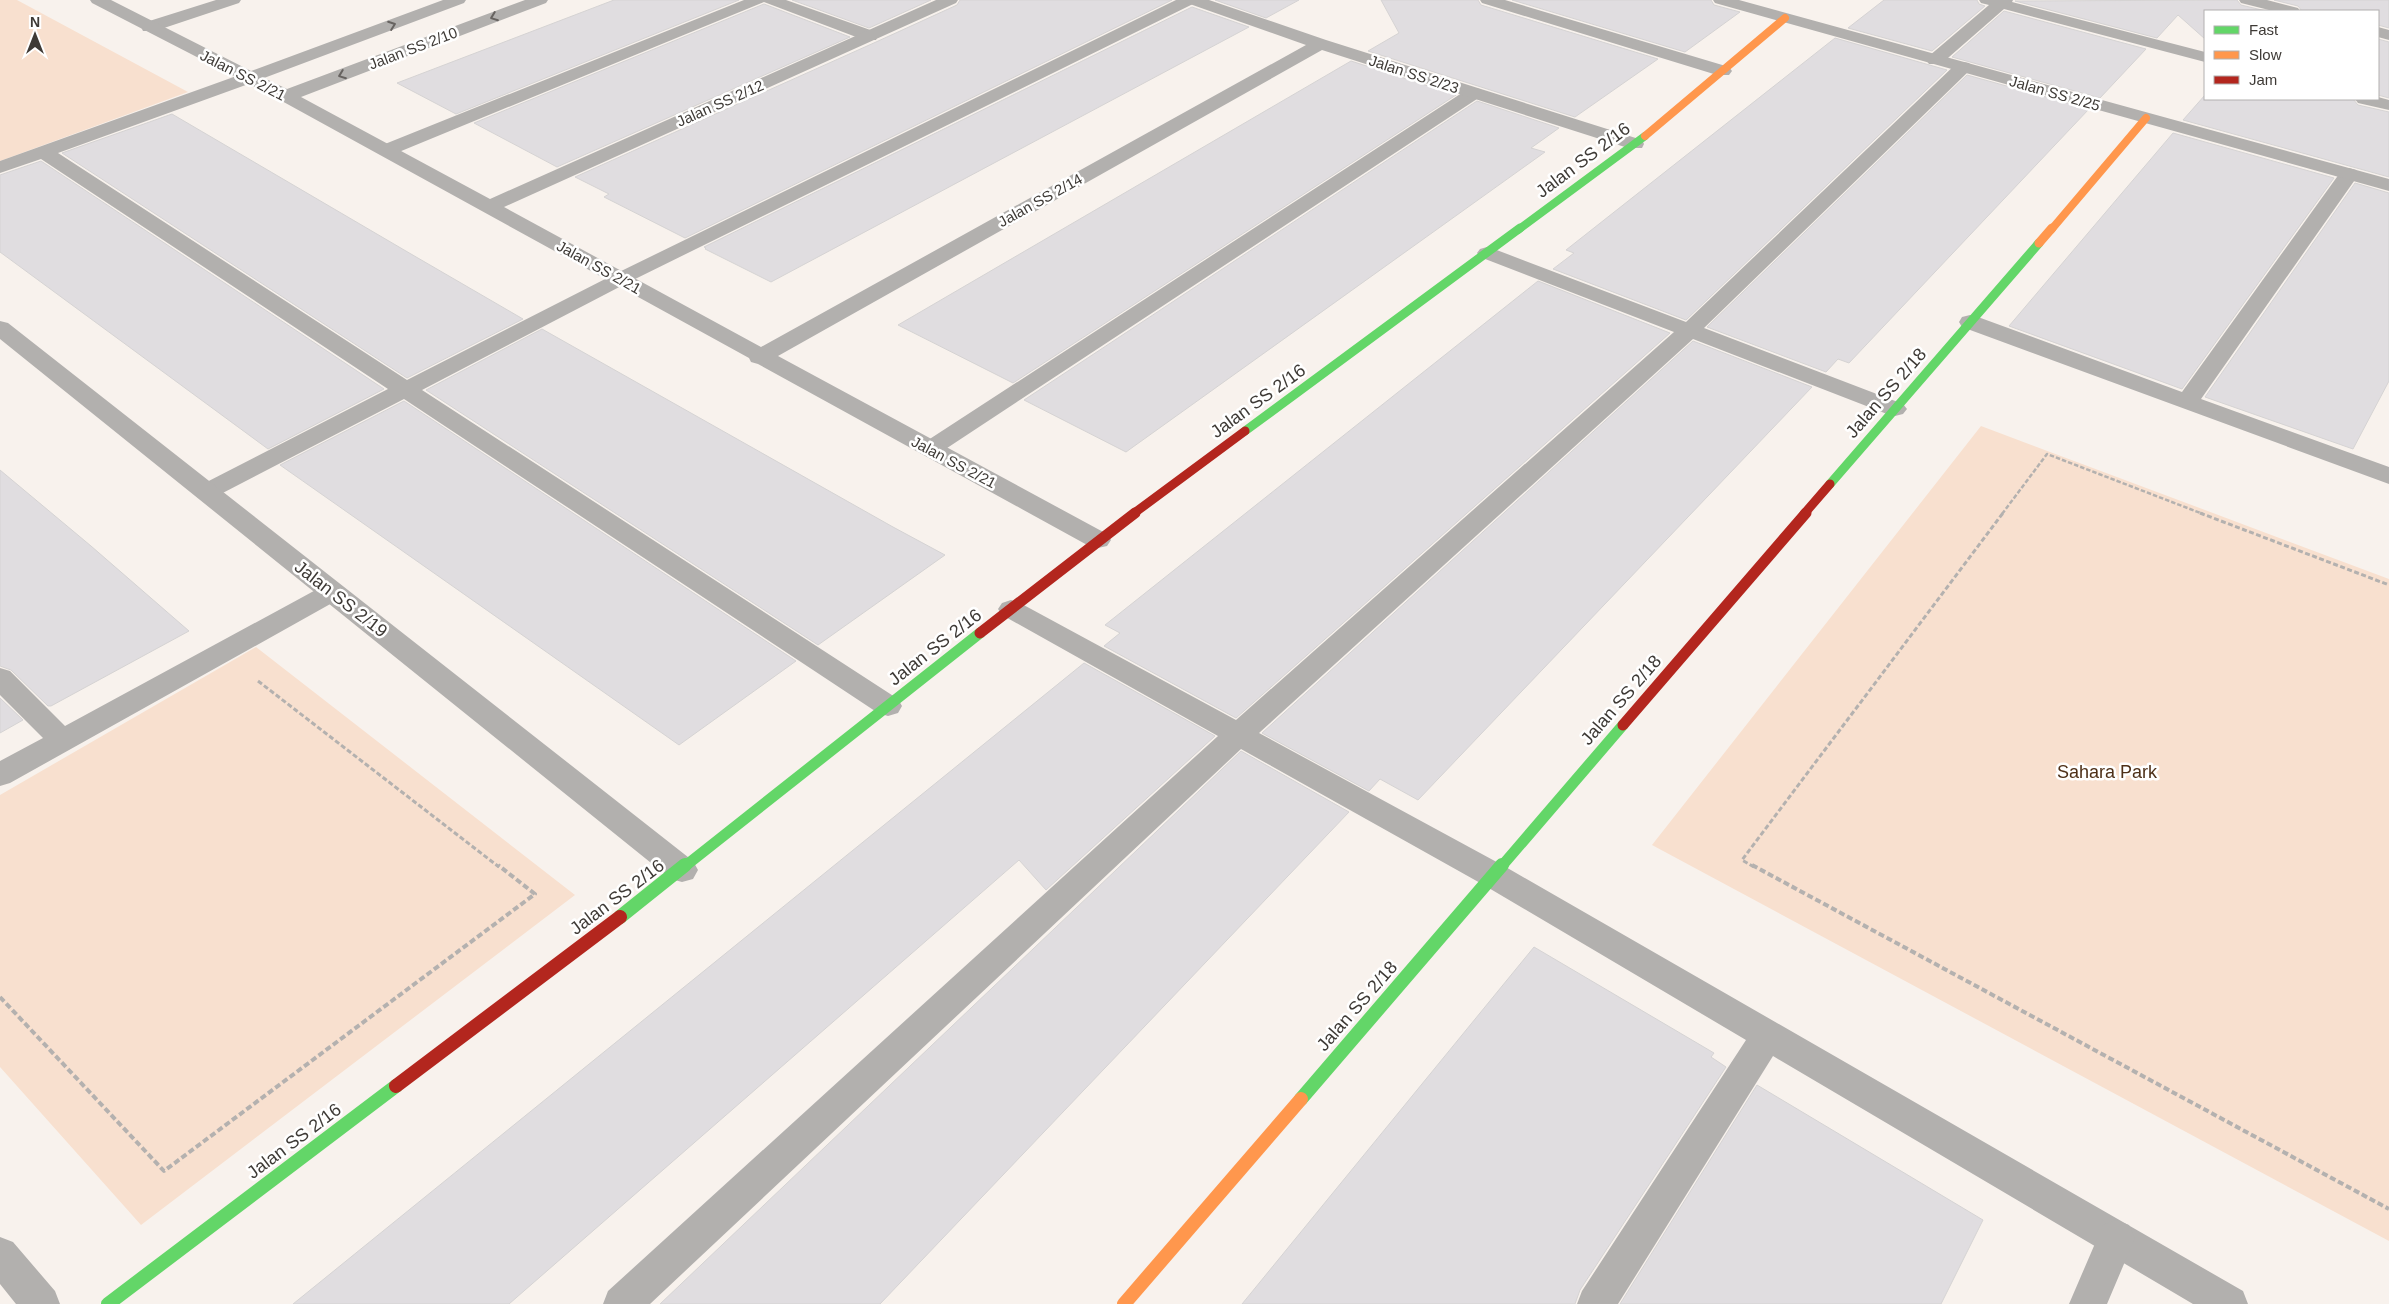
<svg xmlns="http://www.w3.org/2000/svg" width="2389" height="1304" font-family="Helvetica,sans-serif">
	<rect width="100%" height="100%" fill="#f8f2ed"/>
	<path fill="#f8e0cf" d="M0,0H17L188,92L0,161Z
		M1981,426L2389,579V1241L1652,845Z
		M256,647L575,895L141,1225L0,1067V795Z"/>
	<path fill="#e0dde0" stroke="#d5d3d3" d="M614,0H739L456,114L397,83Z
		M792,0H931L869,28Z
		M960,0H1172L685,238L604,197L609,194L575,177L876,42L957,5Z
		M1215,0H1299L1266,18Z
		M1381,0H1478L1481,5L1658,59L1575,117L1368,51L1399,33Z
		M1512,0H1711L1714,5L1740,12L1685,52Z
		M1884,0H1977L1979,4L1985,6L1932,51L1848,28Z
		M2237,0L2241,5L2266,11H2205V39L2178,15L2157,38L2015,1Z
		M2274,0H2389V28L2378,25V11H2302L2298,6Z
		M764,4L850,37L557,167L474,123Z
		M1192,7L1249,27L771,282L705,249L706,248L704,247Z
		M2004,11L2146,49L2100,98L1952,57Z
		M1835,38L1947,70L1686,320L1553,269L1574,253L1566,250Z
		M2378,39L2389,42V98L2378,95Z
		M1351,61L1456,95L1013,383L898,325Z
		M1967,75L2089,109L1849,363L1838,359L1826,372L1707,327Z
		M2205,95V99H2353L2358,105L2389,112V177L2183,120Z
		M1477,101L1559,128L1531,148L1545,152L1126,452L1024,400Z
		M172,114L411,254L523,319L407,378L62,153Z
		M2173,133L2334,178L2182,389L2009,326Z
		M41,161L384,389L268,449L0,252V175Z
		M2355,183L2389,193V381L2353,449L2205,397Z
		M1538,281L1670,333L1236,718L1104,646L1120,633L1105,625Z
		M542,329L893,527L945,555L818,645L426,390Z
		M1693,341L1812,387L1418,800L1380,779L1369,791L1262,733Z
		M404,401L796,661L679,745L280,465Z
		M0,470L91,546L189,631L51,706H48L11,670L0,666Z
		M1084,663L1215,736L1046,890L1019,860L509,1304H293Z
		M0,698L23,720L0,733Z
		M1241,751L1349,812L880,1304H660Z
		M1534,947L1714,1053L1711,1057L1726,1067L1580,1290L1575,1304H1242Z
		M1757,1085L1983,1220L1941,1304H1620Z"/>
	<g fill="none" stroke-linecap="round" stroke-linejoin="round">
		<path stroke="#b4b1af" stroke-width="2.5" stroke-dasharray="4.5 2" stroke-linecap="butt" d="M2002,514L2047,454L2203,514"/>
		<path stroke="#b4b1af" stroke-width="3" stroke-dasharray="5 2.5" stroke-linecap="butt" d="M2200,513L2389,585
			M258,681L499,867
			M1754,867L1742,860L2003,513"/>
		<path stroke="#b4b1af" stroke-width="4" stroke-dasharray="6 3" stroke-linecap="butt" d="M1752,865L2389,1209
			M0,997L164,1171L535,894L498,865"/>
		<path fill="#b2b0ae" fill-rule="evenodd" d="M216,0H241L239,3L155,31H143L141,27L143,23Z
			M744,0H786L876,32L878,36L876,40H864L764,2L394,154H380L378,150L380,146Z
			M1176,0H1197L1195,3L627,283L422,390L898,699L902,706L898,713L888,716L878,713L404,399L215,497L206,500L197,497L194,492L197,487L388,389L41,159L0,173V161L242,74H254L257,78L254,82L58,153L407,380L613,275Z
			M1480,0H1505L1729,67L1732,71L1729,75H1717L1482,3Z
			M1979,0H2013L2012,2L2205,52V62L2004,9L1941,64H1929L1926,60L1929,56L1989,5L1981,3Z
			M1963,62L1969,63L1972,67L1969,71L1704,328L1903,404L1907,409L1903,414L1895,416L1887,414L1693,339L1259,733L1504,866L2243,1291L2248,1304H2193L1773,1056L1618,1304H1577L1582,1291L1746,1040L1482,884L1241,749L650,1304H603L608,1291L1218,736L1002,615L998,609L1002,603L1011,600L1020,603L1236,720L1674,332L1480,257L1477,253L1480,249L1487,247L1494,249L1686,322L1957,63Z
			M1474,88L1480,89L1483,93L1480,97L938,454L930,456L922,454L918,449L922,444L1468,89Z
			M2378,97L2389,100V110L2358,103L2355,99H2378Z
			M2349,168L2356,170L2359,174L2201,399L2389,467V484L1962,327L1959,322L1962,317L1970,315L1978,317L2182,392L2342,170Z
			M332,583L341,586L345,592L341,598L10,783L0,786V761L43,738L0,695V668L10,671L65,726L323,586Z"/>
		<path fill="#b2b0ae" fill-rule="evenodd" d="M90,0H111L251,71L443,0H466L464,3L264,78L287,89L525,0H548L546,3L301,97L490,199L936,0H958L956,3L504,207L761,347L1306,45L1187,3L1185,0H1209L1326,40L1642,140L1644,144L1642,148H1628L1322,50L778,356L1107,534L1111,540L1107,546L1098,548L1089,546L758,364L751,362L749,358L280,100L92,3Z
			M1713,0H1739L2389,179V191L1715,3Z
			M2239,0H2267L2298,8L2300,11H2273L2241,3Z
			M2378,27L2389,30V40L2378,37Z
			M0,321L8,323L693,861L698,870L693,879L682,882L671,879L0,339Z
			M2116,1220L2129,1225L2135,1238L2107,1304H2069L2103,1225Z
			M0,1237L13,1242L55,1291L60,1304H16L0,1284Z"/>
		<path stroke="#63d668" stroke-width="8" d="M1518,230L1645,136"/>
		<path stroke="#63d668" stroke-width="9" d="M1245,431L1520,228
			M1830,484L2039,243"/>
		<path stroke="#63d668" stroke-width="11" d="M684,867L980,633
			M1501,867L1623,725"/>
		<path stroke="#63d668" stroke-width="14" d="M620,917L685,865
			M1301,1099L1502,865
			M108,1304L396,1086"/>
		<path stroke="#ff974d" stroke-width="8" d="M1645,136L1785,18
			M2051,230L2146,118"/>
		<path stroke="#ff974d" stroke-width="9" d="M2039,243L2052,228"/>
		<path stroke="#ff974d" stroke-width="14" d="M1124,1304L1301,1099"/>
		<path stroke="#b3261e" stroke-width="9" d="M1133,514L1245,431
			M1804,514L1830,484"/>
		<path stroke="#b3261e" stroke-width="11" d="M980,633L1135,513
			M1623,725L1806,513"/>
		<path stroke="#b3261e" stroke-width="14" d="M396,1086L620,917"/>
	</g>
	<defs><path id="oneway-chevron" d="M-2-3.5L2.5 0L-2 3.5" fill="none" stroke-width="1.6" stroke-linecap="round" stroke-linejoin="round" transform="scale(1.25)"/></defs>
	<g stroke="#676360">
		<use href="#oneway-chevron" transform="translate(494 17) rotate(159)"/>
		<use href="#oneway-chevron" transform="translate(392 25) rotate(-20)"/>
		<use href="#oneway-chevron" transform="translate(342 75) rotate(159)"/>
	</g>
	<g text-anchor="middle" dominant-baseline="central" stroke-width="5" stroke-linejoin="round" paint-order="stroke">
		<g font-size="15" fill="#3e3a36" stroke="#fff">
			<text transform="translate(413 48) rotate(-21)">Jalan SS 2/10</text>
			<text transform="translate(1414 74) rotate(18)">Jalan SS 2/23</text>
			<text transform="translate(243 75) rotate(27)">Jalan SS 2/21</text>
			<text transform="translate(2055 93) rotate(16)">Jalan SS 2/25</text>
			<text transform="translate(720 103) rotate(-24)">Jalan SS 2/12</text>
			<text transform="translate(1040 200) rotate(-29)">Jalan SS 2/14</text>
			<text transform="translate(599 267) rotate(29)">Jalan SS 2/21</text>
			<text transform="translate(954 462) rotate(28)">Jalan SS 2/21</text>
		</g>
		<g font-size="18" fill="#3e3a36" stroke="#fff">
			<text transform="translate(1583 160) rotate(-37)">Jalan SS 2/16</text>
			<text transform="translate(1886 393) rotate(-49)">Jalan SS 2/18</text>
			<text transform="translate(1258 401) rotate(-36)">Jalan SS 2/16</text>
			<text transform="translate(341 599) rotate(38)">Jalan SS 2/19</text>
			<text transform="translate(935 647) rotate(-38)">Jalan SS 2/16</text>
			<text transform="translate(1621 700) rotate(-49)">Jalan SS 2/18</text>
			<text transform="translate(617 897) rotate(-37)">Jalan SS 2/16</text>
			<text transform="translate(1357 1006) rotate(-49)">Jalan SS 2/18</text>
			<text transform="translate(294 1141) rotate(-37)">Jalan SS 2/16</text>
		</g>
		<g font-size="18" fill="#4e3018" stroke="#fff">
			<text x="2107" y="772">Sahara Park</text>
		</g>
	</g>
	<rect x="2204" y="10" width="175" height="90" fill="#ffffff" stroke="#b2b0af"/>
	<rect x="2214" y="26" width="25" height="8" fill="#63d668" stroke="#b2b0af"/>
	<text x="2249" y="35" font-size="15" fill="#3e3a36">Fast</text>
	<rect x="2214" y="51" width="25" height="8" fill="#ff974d" stroke="#b2b0af"/>
	<text x="2249" y="60" font-size="15" fill="#3e3a36">Slow</text>
	<rect x="2214" y="76" width="25" height="8" fill="#b3261e" stroke="#b2b0af"/>
	<text x="2249" y="85" font-size="15" fill="#3e3a36">Jam</text>
	<g transform="translate(35 35)" stroke="#ffffff" stroke-width="4" paint-order="stroke">
	<path d="M0-4L9 19L0 12L-9 19Z" fill="#3e3a36"/>
	<text y="-8" font-size="14" font-weight="bold" text-anchor="middle" fill="#3e3a36">N</text>
	</g>
</svg>
